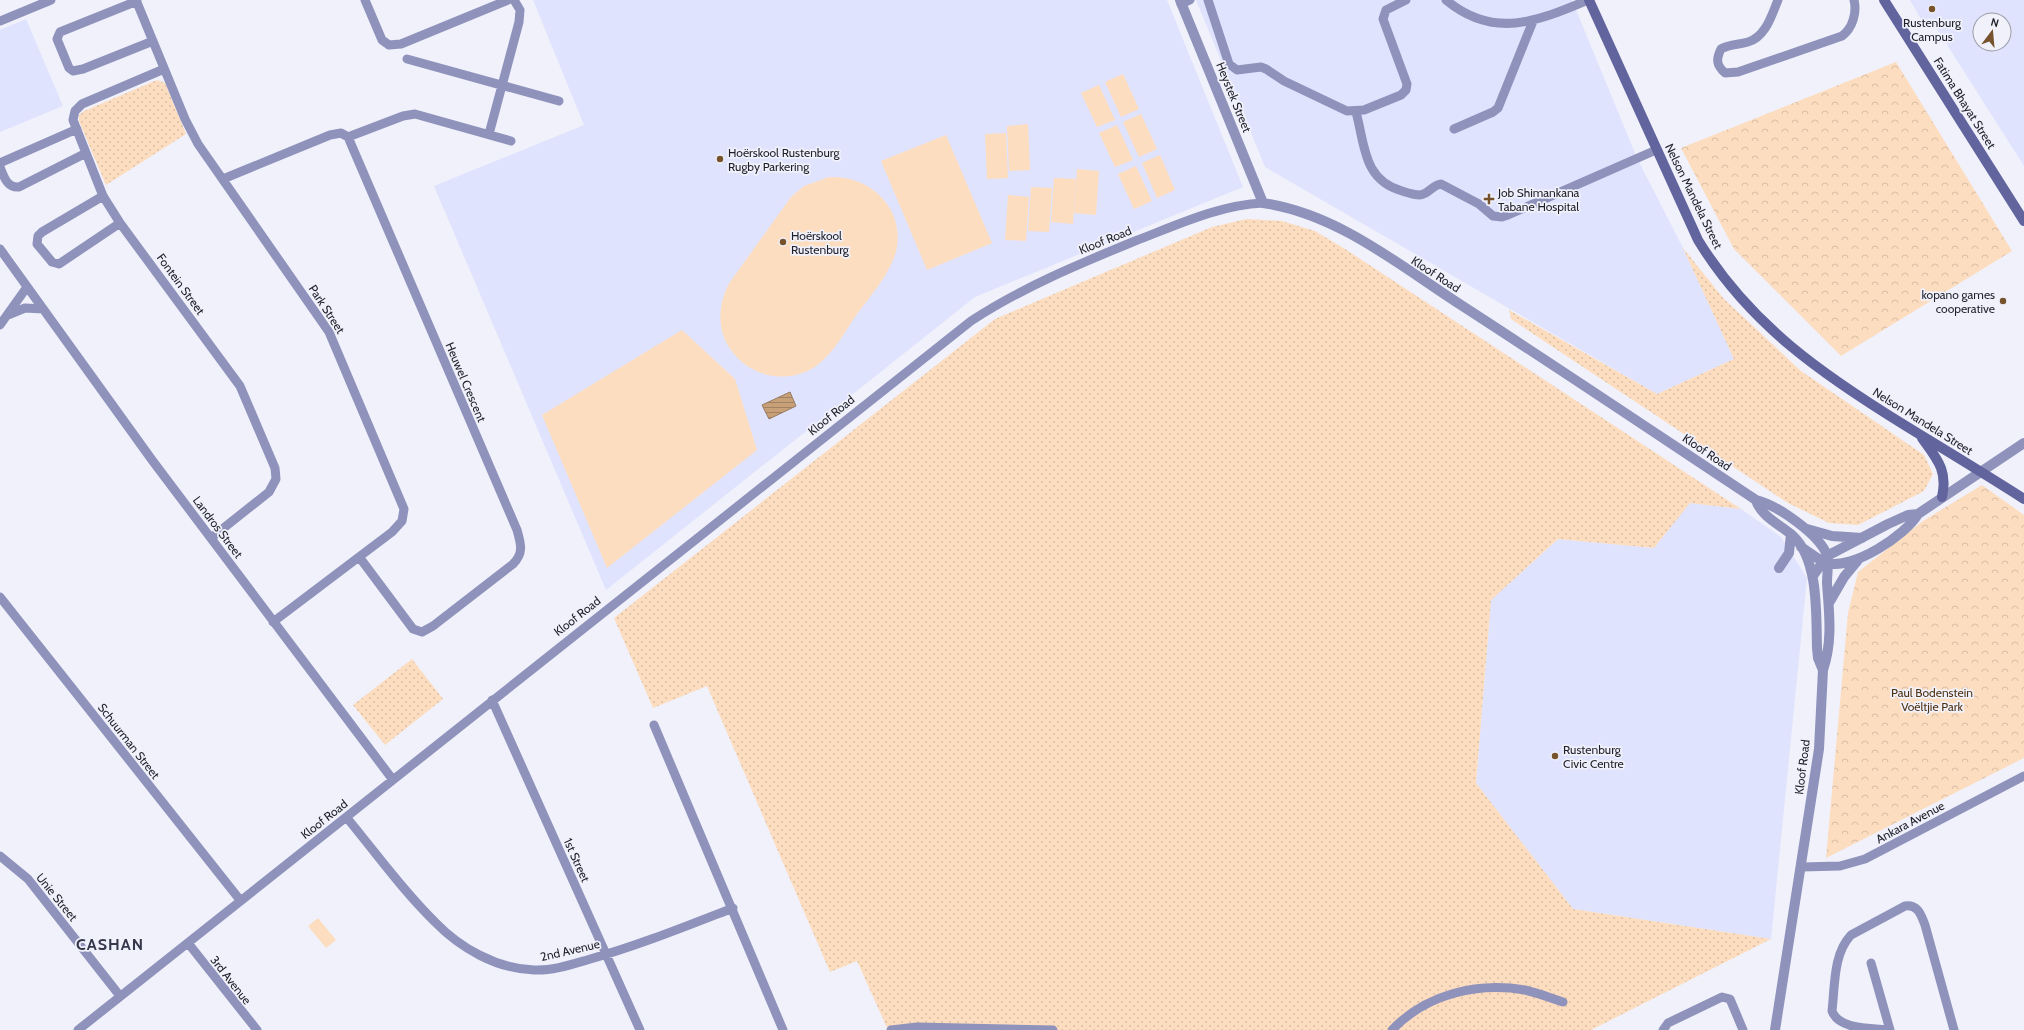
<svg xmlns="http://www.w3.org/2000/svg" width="2024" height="1030" font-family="Cabin,sans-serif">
	<defs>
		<pattern id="grass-dots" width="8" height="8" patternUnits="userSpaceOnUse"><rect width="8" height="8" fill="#fdddbf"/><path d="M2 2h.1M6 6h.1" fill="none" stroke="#d8bda4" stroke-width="1.8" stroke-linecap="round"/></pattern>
		<pattern id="park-crowns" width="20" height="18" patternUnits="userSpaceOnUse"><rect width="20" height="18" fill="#fdddbf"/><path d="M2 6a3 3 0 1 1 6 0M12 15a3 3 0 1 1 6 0" fill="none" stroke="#d8bda4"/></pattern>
		<pattern id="water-rules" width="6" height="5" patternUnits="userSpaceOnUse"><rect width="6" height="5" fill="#c8a078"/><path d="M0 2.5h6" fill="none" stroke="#a28262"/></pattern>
	</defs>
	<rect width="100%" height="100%" fill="#f0f1fb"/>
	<path fill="#e0e3fd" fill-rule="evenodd" d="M533,0H1167L1243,187L975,297L606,590L434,186L584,125Z
		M1196,0H1572L1637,158L1683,248L1734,359L1657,394L1265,167Z
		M1910,0H2024V166L1930,18L1922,21ZM1980,20H2004V44H1980Z
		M26,19L63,106L0,132V30Z
		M1690,503L1741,509L1781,537L1807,578L1771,939L1573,909L1476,783L1491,600L1558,539L1653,548Z"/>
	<path fill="url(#grass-dots)" d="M157,80L165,83L186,134L106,185L79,121V115L84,111Z
		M1247,219L1282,221L1315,231L1345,249L1741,509L1690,503L1654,548L1558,539L1491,600L1476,783L1573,909L1771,939L1591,1030H888L857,961L830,972L707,686L653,708L614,618L995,319L1212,227Z
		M1683,248L1724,299L1801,371L1924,455L1933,474L1924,491L1858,525L1829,523L1788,503L1511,319L1509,310L1657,394L1734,359Z
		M412,659L443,699L385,745L353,705Z"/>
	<path fill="url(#park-crowns)" d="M1896,62L2012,251L1841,356L1734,249L1681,148Z
		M1982,485L2024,515V758L1826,858L1848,613L1858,572L1923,521Z"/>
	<path fill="#fdddbf" d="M1123,74L1139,109L1121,117L1105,82Z
		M1099,85L1115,120L1097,127L1081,93Z
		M1141,114L1157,149L1139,157L1123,122Z
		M1028,124L1030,170L1009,171L1007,126Z
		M1117,125L1133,160L1115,167L1099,133Z
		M1006,133L1008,178L987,179L985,134Z
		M946,135L992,243L927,270L881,161Z
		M1160,155L1175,190L1157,198L1142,163Z
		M1136,166L1152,201L1134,209L1118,174Z
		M1077,169L1099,171L1096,215L1074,213Z
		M829,177C872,175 908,211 895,255C888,276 870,296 857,314C846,330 836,349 821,362C794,386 751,379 731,350C716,330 718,303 730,282L791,197L804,186Z
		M1054,178L1076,179L1073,224L1051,222Z
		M1031,187L1052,188L1049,232L1028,231Z
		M1008,195L1029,197L1026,241L1005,240Z
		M682,330L735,379L757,450L607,568L542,415Z
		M318,918L336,940L326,948L308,926Z"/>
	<path fill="url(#water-rules)" stroke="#957a60" d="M790,392L796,406L769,419L762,405Z"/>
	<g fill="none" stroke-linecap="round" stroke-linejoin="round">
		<path stroke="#8f92bb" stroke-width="9" d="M136,0L185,119L198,144L329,332L404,509L402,521L392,532L273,622
			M365,0L382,40L389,45L401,44L508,0
			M1208,0L1229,64L1237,70L1261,67L1266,69L1284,81L1347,111L1364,110L1401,95L1406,90L1407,84L1383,19L1386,10L1406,0
			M1446,0C1494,40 1538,21 1588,0
			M1778,0C1772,14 1766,37 1748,42C1738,45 1730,44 1721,49C1716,59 1716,65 1725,73L1738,72L1842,36C1853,28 1857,12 1854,0
			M137,1L60,32L57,39L69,68L73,71L83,69L153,41
			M1181,4L1190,0
			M0,21L51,0
			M407,59L559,101
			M164,69L82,104L75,111L73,120L103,196L120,223L240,386L275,468L276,479L269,492L211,538
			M1356,112C1365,145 1363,180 1402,191C1408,193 1414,195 1420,195C1429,194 1432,185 1441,184L1479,204L1493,216L1502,217L1508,215L1656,150
			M1454,129L1493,112L1498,108L1533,21
			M489,134L519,22L520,10L514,0
			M348,137L403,116L415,114L511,141
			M0,163L77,129
			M0,167C4,177 7,188 19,187L86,153
			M223,179L330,135L341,133L348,137L517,530C521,544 524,553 513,564L433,626L422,632L413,629L360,558
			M103,196L42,232L38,236L37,244L52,262L59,264L120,223
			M0,249L152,460L393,780
			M8,315L25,308L43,309
			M0,325L27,287
			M0,597L240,900
			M492,700L640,1030
			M654,725L783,1030
			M347,818C376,853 403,891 435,922C460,948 497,969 534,970C551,971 570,965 587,960C637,946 684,927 733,908
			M0,856L28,879L120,996
			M1802,867L1840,866L1865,859L2024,776
			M188,943L257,1030
			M1871,963L1890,1030C1871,1028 1839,1030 1832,1011C1835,986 1833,954 1851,935L1905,906C1918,904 1921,915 1925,925L1954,1030
			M78,1030L971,321C1023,287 1079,264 1135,241C1177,225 1219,205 1263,203
			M891,1030L917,1027L1053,1030
			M1392,1030C1426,994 1477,982 1525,990C1538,993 1551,998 1563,1002
			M1663,1030L1668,1023L1722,997L1730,999L1743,1030"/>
		<path stroke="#8f92bb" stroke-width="10" d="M1180,0L1263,203C1338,214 1399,265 1461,305C1560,369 1658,435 1756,500C1761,517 1781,525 1793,536C1819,560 1816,615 1817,648L1818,658L1823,670L1819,749L1775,1030
			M1756,500C1777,505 1819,534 1827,555C1829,562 1827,575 1827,583C1829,612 1833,641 1823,670
			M1807,529L1832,536L1862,538
			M1801,547C1808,551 1821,562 1827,563C1853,570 1906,535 1918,514L2024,443
			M1779,568L1789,553L1791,534
			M1813,576L1827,556L1888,524L1908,515L1918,514
			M1829,603L1844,577L1858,560"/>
		<path stroke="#62649e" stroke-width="10" d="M1589,0L1698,240C1750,325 1823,375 1906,426C1945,450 1985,474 2024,499
			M1884,0L2024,221
			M1922,438C1937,459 1948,470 1942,497"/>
	</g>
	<g fill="#77532d" stroke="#f0f1fb" stroke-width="1.5">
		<circle cx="1932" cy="9" r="4"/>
		<circle cx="720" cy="159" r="4"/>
		<path d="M1487 193h4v4h4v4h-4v4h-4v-4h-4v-4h4z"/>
		<circle cx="783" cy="242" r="4"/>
		<circle cx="2003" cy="301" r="4"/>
		<circle cx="1555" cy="756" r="4"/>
	</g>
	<g text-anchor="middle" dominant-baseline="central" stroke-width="3.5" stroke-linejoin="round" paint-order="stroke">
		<g font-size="12" fill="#1f2029" stroke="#f0f1fb" text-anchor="start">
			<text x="1932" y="22" text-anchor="middle">Rustenburg<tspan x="1932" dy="14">Campus</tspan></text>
			<text x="728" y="152">Hoërskool Rustenburg<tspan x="728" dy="14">Rugby Parkering</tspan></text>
			<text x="1498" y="192">Job Shimankana<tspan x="1498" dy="14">Tabane Hospital</tspan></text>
			<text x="791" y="235">Hoërskool<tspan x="791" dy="14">Rustenburg</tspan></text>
			<text x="1995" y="294" text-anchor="end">kopano games<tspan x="1995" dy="14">cooperative</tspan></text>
			<text x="1563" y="749">Rustenburg<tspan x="1563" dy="14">Civic Centre</tspan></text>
		</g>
		<g font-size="12" fill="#1f2029" stroke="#f0f1fb">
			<text transform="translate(1234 97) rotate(68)">Heystek Street</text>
			<text transform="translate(1965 103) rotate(58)">Fatima Bhayat Street</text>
			<text transform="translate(1694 196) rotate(64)">Nelson Mandela Street</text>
			<text transform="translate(1105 240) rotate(-22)">Kloof Road</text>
			<text transform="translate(1436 274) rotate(33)">Kloof Road</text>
			<text transform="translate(181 284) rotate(54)">Fontein Street</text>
			<text transform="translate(327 309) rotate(57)">Park Street</text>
			<text transform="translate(466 382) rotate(67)">Heuwel Crescent</text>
			<text transform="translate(831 415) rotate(-39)">Kloof Road</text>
			<text transform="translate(1923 421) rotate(32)">Nelson Mandela Street</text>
			<text transform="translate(1707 452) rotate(34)">Kloof Road</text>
			<text transform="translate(218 527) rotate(53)">Landros Street</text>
			<text transform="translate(577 616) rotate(-38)">Kloof Road</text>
			<text transform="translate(129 741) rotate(52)">Schuurman Street</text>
			<text transform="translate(1802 767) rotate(-83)">Kloof Road</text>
			<text transform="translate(324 819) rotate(-38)">Kloof Road</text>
			<text transform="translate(1910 822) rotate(-28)">Ankara Avenue</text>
			<text transform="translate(577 860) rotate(66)">1st Street</text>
			<text transform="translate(57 897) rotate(51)">Unie Street</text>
			<text transform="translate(570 950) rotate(-13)">2nd Avenue</text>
			<text transform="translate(231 980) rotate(52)">3rd Avenue</text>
		</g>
		<g font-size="12" fill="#503314" stroke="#f0f1fb">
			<text x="1932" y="692">Paul Bodenstein<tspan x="1932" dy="14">Voëltjie Park</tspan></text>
		</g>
		<g font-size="16" font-weight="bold" letter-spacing="1" fill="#36374b" stroke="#f0f1fb">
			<text x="110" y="944">CASHAN</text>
		</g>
	</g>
	<g transform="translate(1992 32) rotate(16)"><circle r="19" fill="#f0f1fb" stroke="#9c9da7"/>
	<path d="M0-3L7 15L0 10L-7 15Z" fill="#77532d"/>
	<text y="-6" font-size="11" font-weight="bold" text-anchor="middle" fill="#1f2029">N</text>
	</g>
</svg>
